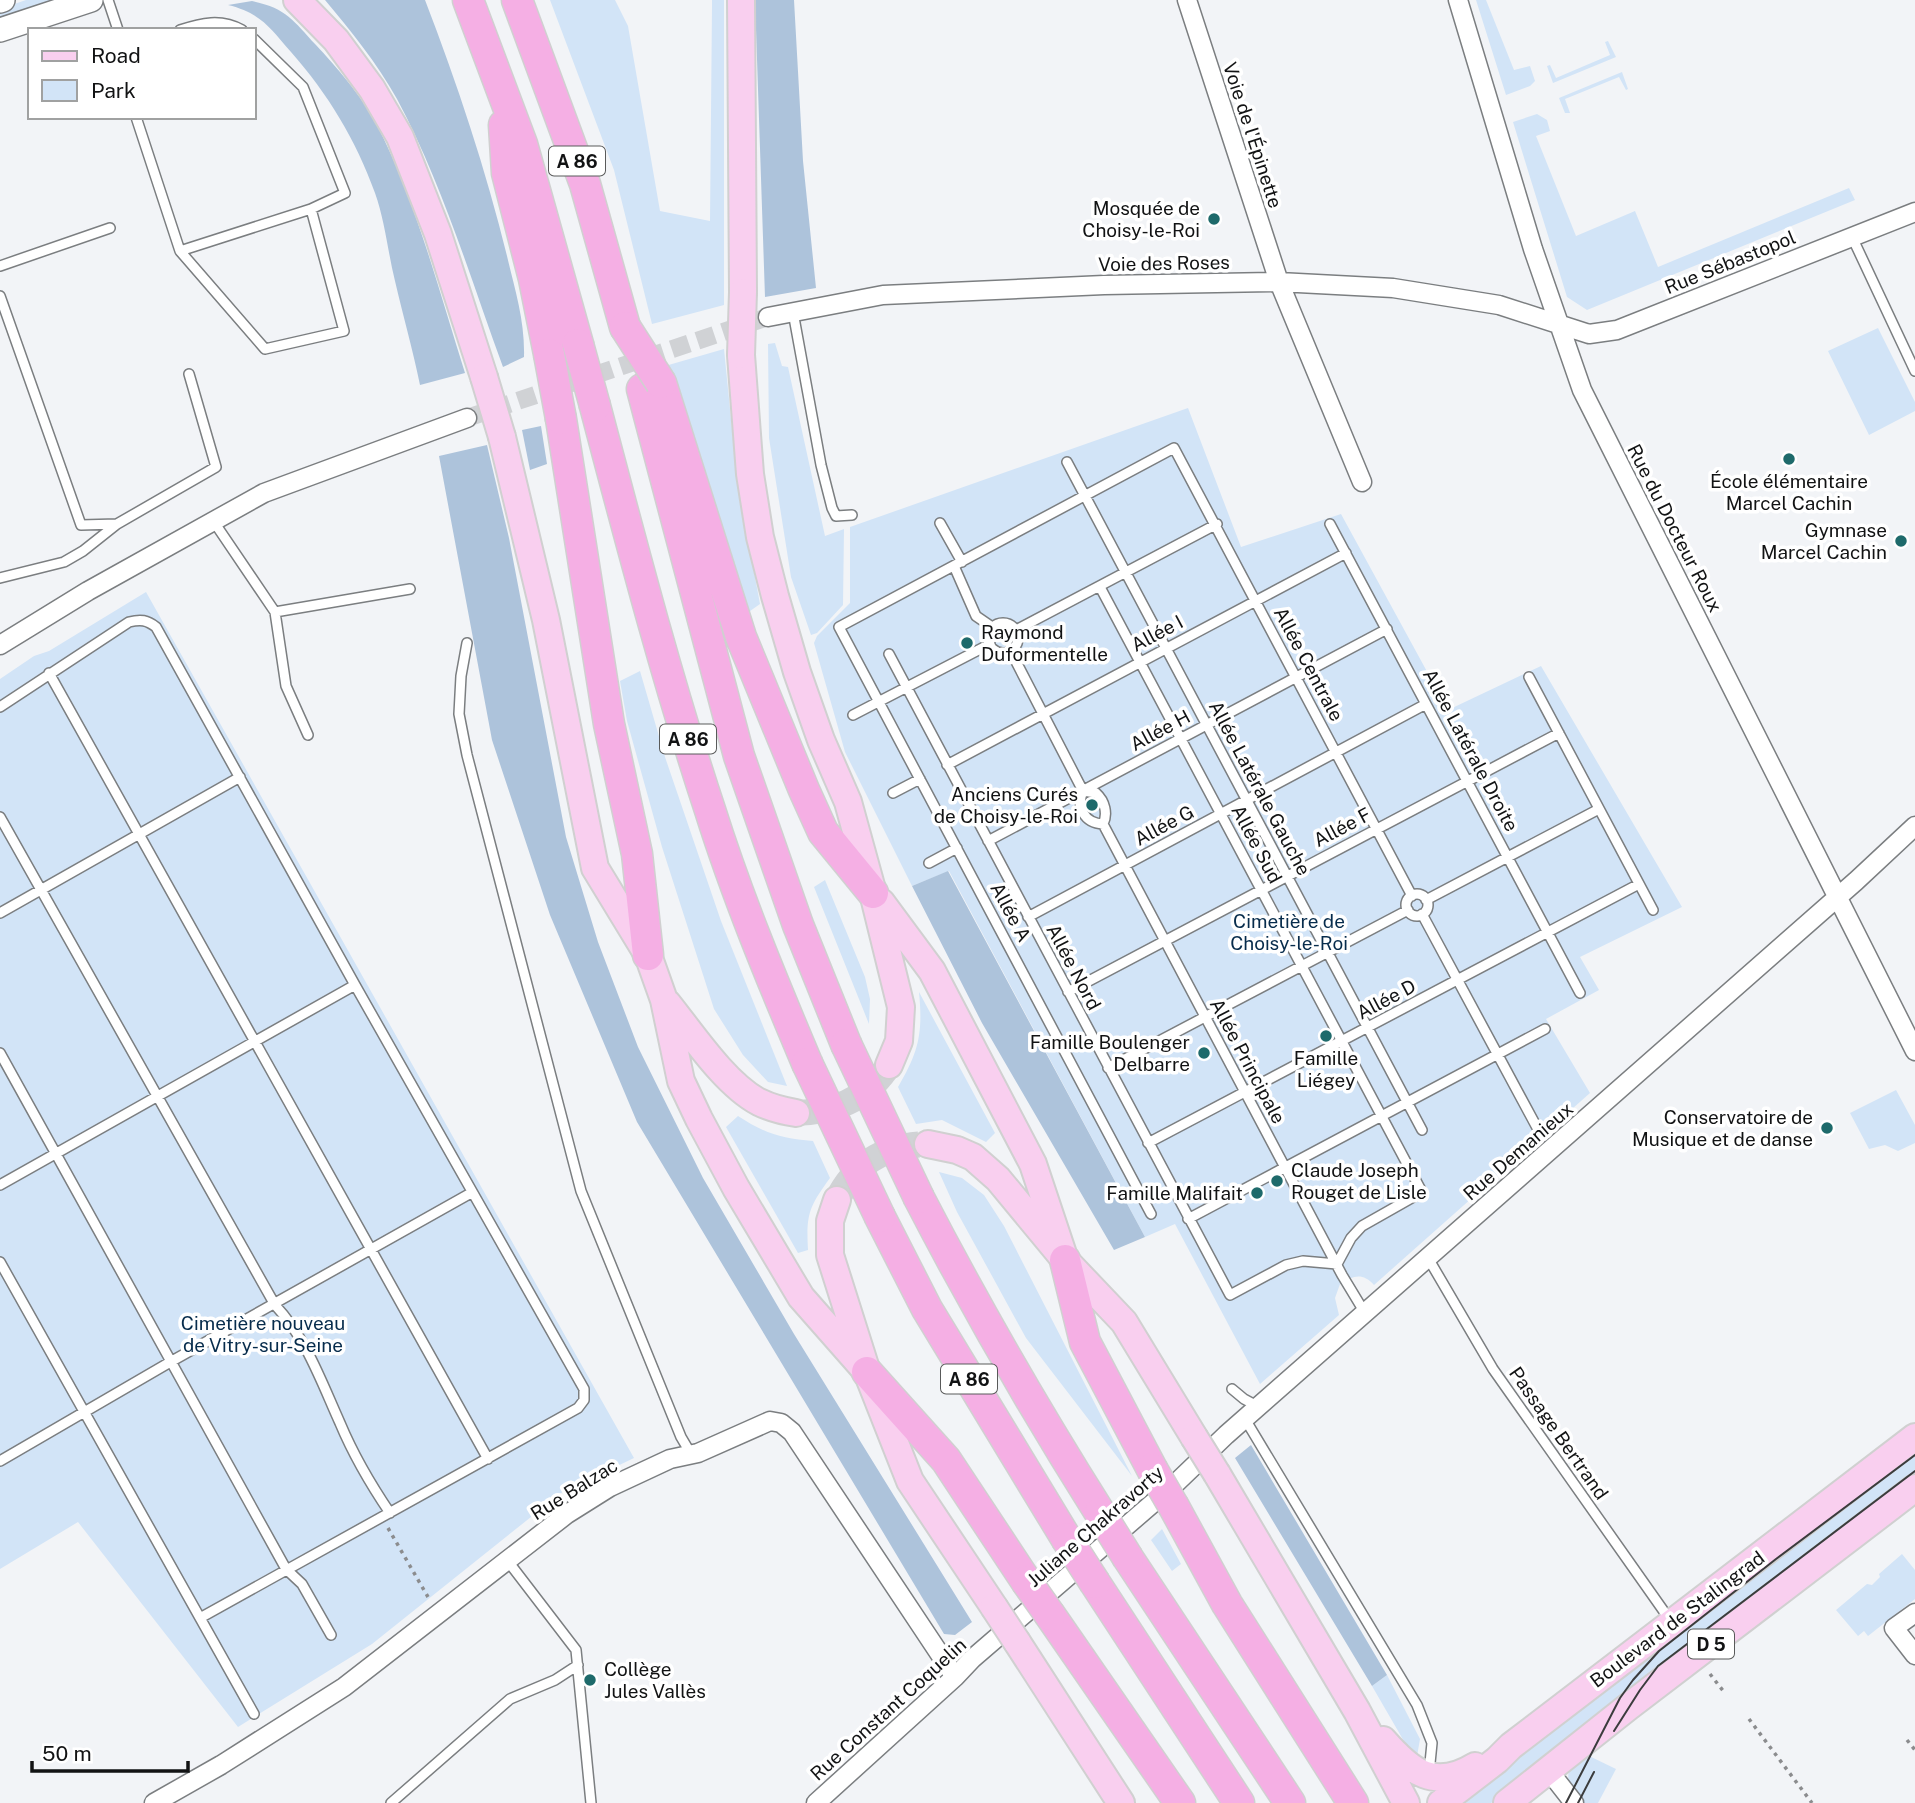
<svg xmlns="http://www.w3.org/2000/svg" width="1915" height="1803" font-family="'Public Sans',sans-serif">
	<rect width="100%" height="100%" fill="#f2f4f7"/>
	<path fill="#d2e4f7" d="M26,0H61L0,18V9Z
		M550,0H615L628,26L660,211L710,221L712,5V0H724V305L652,324L614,170Z
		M1476,0H1486L1514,70L1530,66L1535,81L1530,86L1506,95Z
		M1608,41L1616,57L1553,83L1547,66L1550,65L1556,78L1610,55L1605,42Z
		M1622,72L1628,89L1626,90L1619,77L1565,99L1570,113H1565L1559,98Z
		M1537,114L1547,120L1550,131L1536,136L1576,236L1635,211L1658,267L1849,188L1855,200L1587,310L1567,297L1513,122Z
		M1878,328L1915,402V411L1869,435L1828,351Z
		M775,343L782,366L788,367L825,536L844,529L843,605L817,633L811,635L791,577L769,438L768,344Z
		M724,349L737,479L760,604L743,616L665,366Z
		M1188,408L1241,547L1341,514L1448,710L1541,666L1682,907L1580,957L1599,990L1546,1019L1590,1093L1374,1285C1362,1272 1353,1276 1340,1284L1335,1298L1339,1315L1260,1384L1175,1224L1145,1237L949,871L912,886L845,752L814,643L817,636L850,603V527Z
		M146,592L634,1458L561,1493L372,1644L238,1727L78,1522L0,1569V679L34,656L49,651Z
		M640,671L665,757L721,921L787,1086L768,1082L743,1055L714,1009L662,847L627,721L620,681Z
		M825,880L865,977L870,999L869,1024L814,887Z
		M919,992L995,1133L986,1142L942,1120L916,1124L898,1087C919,1051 923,1033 919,992Z
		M1896,1090L1915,1125V1143L1898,1151L1885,1145L1869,1149L1850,1113Z
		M738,1116C764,1133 782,1139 813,1141L830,1178C809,1207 806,1214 808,1250L798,1253L726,1127Z
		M939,1172L962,1178L984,1195L1004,1226L1132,1476L1026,1338L957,1212Z
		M1915,1450V1476L1491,1803H1453Z
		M1162,1529L1181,1564L1172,1571L1151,1540Z
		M1902,1554L1915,1570V1599L1868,1636L1864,1631L1858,1636L1836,1610L1867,1584L1872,1585L1880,1577L1879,1574Z
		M1387,1675L1420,1739L1416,1762L1372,1686Z
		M1585,1754L1616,1769L1598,1803H1583C1566,1780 1560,1774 1585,1754Z"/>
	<path fill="#adc3db" d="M325,0H425C457,83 486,170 507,256C515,290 525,321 524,357L503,367C470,277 442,183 397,99C377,63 351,31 325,0Z
		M755,0H794L803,161L816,288L765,297Z
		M252,1C286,8 293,20 316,45C335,65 362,97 375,121C416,200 438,288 465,373L420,385C413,350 403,316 395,281C388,253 385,221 375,193C356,140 328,94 291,52C270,28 261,13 228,5Z
		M541,426L547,464L530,470L522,430Z
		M487,445L509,538L566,837L598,942L638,1047L703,1178L794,1334L972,1622L955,1635L944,1634L637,1122L550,915L492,740L439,456Z
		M948,871L1145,1237L1114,1250L982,1023L912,886Z
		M1251,1445L1387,1675L1372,1686L1235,1458Z"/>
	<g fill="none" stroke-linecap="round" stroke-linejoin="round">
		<path stroke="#d0d2d5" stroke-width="18" stroke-dasharray="18 9" stroke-linecap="butt" d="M467,418L768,317"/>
		<path stroke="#d0d2d5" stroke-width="26" stroke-dasharray="26 13" stroke-linecap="butt" d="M796,1113C836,1112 867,1099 889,1065
			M837,1200C856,1162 886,1145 928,1144"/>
		<g stroke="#7b7e80" stroke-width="12">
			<path id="lane" d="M108,0L118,30
				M180,30C201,23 221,18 242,30
				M254,39L303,87L345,193L311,209
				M136,117L180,251L265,349L344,331L311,209L180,251
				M1852,237L1915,371
				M0,266L110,228
				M0,296L81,525L117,524
				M793,312L821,465L832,508L836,516L852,515
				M1067,462L1422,1130
				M214,522L275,612L286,686L308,735
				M940,523L962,562
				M1330,524L1580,993
				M954,566L976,616L992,627
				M0,578L64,562L83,551L117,524L216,467L189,374
				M275,612L410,589
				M988 638a15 15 0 1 1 30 0a15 15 0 1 1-30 0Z
				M1016,630L1217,524
				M467,643L461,676L459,714L467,755L581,1191L681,1437L691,1454
				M1010,650L1083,791
				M889,654L1230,1295L1286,1265L1303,1261L1337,1264L1351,1238L1362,1226L1422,1192L1100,587
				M49,673L488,1459
				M1529,677L1653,910
				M0,707L129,622C141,619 147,620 156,627L355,985L584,1389V1400L578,1408L200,1618
				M853,715L990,644
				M947,765L1346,553
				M893,793L920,779
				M0,817L275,1305C306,1338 321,1381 340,1423C353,1454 371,1485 390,1513
				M1103,824C1084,823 1076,807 1083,791L1096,793C1105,801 1108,814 1103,824L1342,1275L1365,1313
				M988,841L1387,629
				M929,863L957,848
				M1406 905a11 11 0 1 1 22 0a11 11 0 1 1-22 0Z
				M1426,900L1599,809
				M0,913L240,777
				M1422,914L1541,1135
				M1028,917L1426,704
				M1068,992L1559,733
				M0,1053L286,1569L302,1584L331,1635
				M1108,1068L1408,910
				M1148,1143L1639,884
				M0,1185L355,985
				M1151,1214L839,627L1174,448L1412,896
				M1188,1219L1545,1029
				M1428,1258L1493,1369L1670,1620
				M0,1262L254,1714
				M1232,1389L1244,1399L1259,1407
				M1245,1419L1417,1705L1432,1743L1429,1773
				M0,1461L172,1361L471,1193
				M507,1560L576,1650L591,1803
				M391,1803L510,1699L555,1680L578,1665"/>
		</g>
		<g stroke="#7b7e80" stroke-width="21">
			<path id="street" d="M1187,0L1279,282L1362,482
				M1458,0L1533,249L1582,390L1915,1051
				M768,317L883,295L1104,285L1279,282L1393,288L1499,305L1589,334L1617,330L1915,212
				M0,645L88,591L264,493L467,418
				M1915,1613L1894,1628L1915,1655
				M1549,1771L1574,1803
				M154,1803L221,1765L344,1687L567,1514L610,1487L670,1459L698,1453L770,1421L781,1423L792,1432L955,1677
				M816,1803L955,1677L972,1659L1175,1484L1226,1435L1856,881L1915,826"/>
		</g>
		<g stroke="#7b7e80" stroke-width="26">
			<path id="secondary" d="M0,1L3,0
				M0,30L91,0"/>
		</g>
		<g stroke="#d0d0d0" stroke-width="30">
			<path id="primary" d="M297,0L336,40L372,89L400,137L438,234L484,377
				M741,0L743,292
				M741,355L750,474L760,537L775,596L797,672L821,740L848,802L873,893L901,1007L899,1041L889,1065
				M502,437L546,620L595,868L648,955L664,1000L681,1081L699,1119L736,1188L801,1297L867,1372
				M881,902L932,971L1033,1164L1065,1260
				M668,1004C692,1034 725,1084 759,1102C771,1108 783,1111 796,1113
				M928,1144L957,1150L973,1157L998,1179L1065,1260L1124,1322L1194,1437
				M837,1200L830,1221V1255L867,1372L910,1481L994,1607
				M1217,1474L1357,1711L1406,1803
				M1017,1642L1121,1803
				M1383,1740C1411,1772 1434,1791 1475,1766
				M1441,1803L1497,1760L1511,1746L1915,1437
				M1507,1803L1628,1707L1915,1488"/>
		</g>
		<g stroke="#d0d0d0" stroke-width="33">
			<path id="highway" d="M468,0L522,144L578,344
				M517,0L585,184L625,327
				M504,125L507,173L534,279L549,354
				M661,383L741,637L804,790L823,832L873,893
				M642,389L739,756L798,925L846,1044
				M595,406C631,542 666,677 710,810C737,896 772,980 807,1063
				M561,419L609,724L637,854L648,955
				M919,1198C975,1306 1035,1410 1100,1513
				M880,1217L927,1309L1066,1538
				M1065,1260L1085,1342L1152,1469
				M867,1372L946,1460L1026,1581
				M1174,1507L1227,1604L1353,1803
				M1128,1558L1290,1803
				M1095,1583L1239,1803
				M1050,1615L1180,1803"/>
		</g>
		<path stroke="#8b8c8e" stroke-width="3.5" stroke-dasharray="3.5 5" stroke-linecap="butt" d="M388,1528L428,1597
			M1710,1674L1724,1692
			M1749,1719L1812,1803
			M1907,1740L1915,1750"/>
		<use href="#lane" stroke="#fff" stroke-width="9"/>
		<use href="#street" stroke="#fff" stroke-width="18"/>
		<use href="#secondary" stroke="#fff" stroke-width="23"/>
		<use href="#primary" stroke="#f9cfef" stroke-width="26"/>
		<use href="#highway" stroke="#f5afe4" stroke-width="30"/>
		<path stroke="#3b3c3d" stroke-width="2" d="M1614,1731L1640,1690L1658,1666L1915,1471
			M1566,1803L1620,1698L1633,1680L1659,1651L1776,1559L1915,1455
			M1578,1803L1594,1772"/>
		<g stroke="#d0d0d0" stroke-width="30" stroke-linecap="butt">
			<path id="primary-bridge" d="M741,355L743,292
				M484,377L502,437
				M1194,1437L1217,1474
				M994,1607L1017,1642"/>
		</g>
		<g stroke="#d0d0d0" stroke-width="33" stroke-linecap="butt">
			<path id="highway-bridge" d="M625,327L661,383
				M578,344L595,406
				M549,354L561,419
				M846,1044L919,1198
				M807,1063L880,1217
				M1152,1469L1174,1507
				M1100,1513L1128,1558
				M1066,1538L1095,1583
				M1026,1581L1050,1615"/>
		</g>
		<use href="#primary-bridge" stroke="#f9cfef" stroke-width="26"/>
		<use href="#highway-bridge" stroke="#f5afe4" stroke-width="30"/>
	</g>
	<g fill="#1e6a6b" stroke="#fff" stroke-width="2.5">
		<circle cx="1214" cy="219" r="7"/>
		<circle cx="1789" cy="459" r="7"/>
		<circle cx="1901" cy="541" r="7"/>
		<circle cx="967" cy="643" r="7"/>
		<circle cx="1092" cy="805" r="7"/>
		<circle cx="1326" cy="1036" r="7"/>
		<circle cx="1204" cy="1053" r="7"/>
		<circle cx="1827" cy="1128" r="7"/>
		<circle cx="1277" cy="1181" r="7"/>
		<circle cx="1257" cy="1193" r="7"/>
		<circle cx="590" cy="1680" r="7"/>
	</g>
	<g text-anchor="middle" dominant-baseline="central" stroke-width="7" stroke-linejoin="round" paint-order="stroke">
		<g fill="#fff" stroke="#595a5a" stroke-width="2">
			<rect x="549" y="146.5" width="56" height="29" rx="5"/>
			<rect x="660" y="724.5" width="56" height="29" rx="5"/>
			<rect x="941" y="1364.5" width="56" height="29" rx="5"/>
			<rect x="1688" y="1629.5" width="46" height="29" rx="5"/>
		</g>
		<g font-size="18" font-weight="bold" fill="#121314">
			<text x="577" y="161">A 86</text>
			<text x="688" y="739">A 86</text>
			<text x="969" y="1379">A 86</text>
			<text x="1711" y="1644">D 5</text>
		</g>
		<g font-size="19" fill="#121314" stroke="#fff">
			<text transform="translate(1253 135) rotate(72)">Voie de l'Épinette</text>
			<text transform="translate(1730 262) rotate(-22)">Rue Sébastopol</text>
			<text transform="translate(1164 263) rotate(-1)">Voie des Roses</text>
			<text transform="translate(1675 528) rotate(63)">Rue du Docteur Roux</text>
			<text transform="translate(1157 633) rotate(-28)">Allée I</text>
			<text transform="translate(1309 664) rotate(62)">Allée Centrale</text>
			<text transform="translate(1160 730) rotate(-28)">Allée H</text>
			<text transform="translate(1471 750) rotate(62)">Allée Latérale Droite</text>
			<text transform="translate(1260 788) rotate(62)">Allée Latérale Gauche</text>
			<text transform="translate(1164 825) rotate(-28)">Allée G</text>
			<text transform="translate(1342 827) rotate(-28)">Allée F</text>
			<text transform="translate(1257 844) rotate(62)">Allée Sud</text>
			<text transform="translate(1011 912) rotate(62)">Allée A</text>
			<text transform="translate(1074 967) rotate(62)">Allée Nord</text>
			<text transform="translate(1386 999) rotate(-28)">Allée D</text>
			<text transform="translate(1248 1061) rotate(62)">Allée Principale</text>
			<text transform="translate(1518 1151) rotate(-41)">Rue Demanieux</text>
			<text transform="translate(1559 1433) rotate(55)">Passage Bertrand</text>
			<text transform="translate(574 1489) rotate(-32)">Rue Balzac</text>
			<text transform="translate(1095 1526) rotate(-41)">Juliane Chakravorty</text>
			<text transform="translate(1677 1619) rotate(-37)">Boulevard de Stalingrad</text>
			<text transform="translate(888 1709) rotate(-42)">Rue Constant Coquelin</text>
		</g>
		<g font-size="19" fill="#121314" stroke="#fff" text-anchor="end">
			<text x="1200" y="208">Mosquée de<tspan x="1200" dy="22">Choisy-le-Roi</tspan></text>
			<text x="1789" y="481" text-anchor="middle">École élémentaire<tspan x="1789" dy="22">Marcel Cachin</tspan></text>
			<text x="1887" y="530">Gymnase<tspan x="1887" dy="22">Marcel Cachin</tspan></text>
			<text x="981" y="632" text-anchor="start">Raymond<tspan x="981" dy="22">Duformentelle</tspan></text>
			<text x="1078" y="794">Anciens Curés<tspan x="1078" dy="22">de Choisy-le-Roi</tspan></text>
			<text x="1190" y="1042">Famille Boulenger<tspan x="1190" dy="22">Delbarre</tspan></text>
			<text x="1326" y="1058" text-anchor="middle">Famille<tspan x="1326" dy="22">Liégey</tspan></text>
			<text x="1813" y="1117">Conservatoire de<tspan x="1813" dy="22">Musique et de danse</tspan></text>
			<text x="1291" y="1170" text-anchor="start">Claude Joseph<tspan x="1291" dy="22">Rouget de Lisle</tspan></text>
			<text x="1243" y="1193">Famille Malifait</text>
			<text x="604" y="1669" text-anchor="start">Collège<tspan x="604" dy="22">Jules Vallès</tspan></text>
		</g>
		<g font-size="19" fill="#072c4c" stroke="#fff">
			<text x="1289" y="921">Cimetière de<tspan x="1289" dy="22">Choisy-le-Roi</tspan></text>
			<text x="263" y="1323">Cimetière nouveau<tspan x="263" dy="22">de Vitry-sur-Seine</tspan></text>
		</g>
	</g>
	<rect x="28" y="28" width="228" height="91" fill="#ffffff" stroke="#a0a1a1" stroke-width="2"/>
	<rect x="42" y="51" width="35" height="10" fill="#f9cfef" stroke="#a0a1a1" stroke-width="2"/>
	<text x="91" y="63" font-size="21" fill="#121314">Road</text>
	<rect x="42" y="80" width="35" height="21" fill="#d2e4f7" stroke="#a0a1a1" stroke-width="2"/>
	<text x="91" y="98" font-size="21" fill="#121314">Park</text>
	<path d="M32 1761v10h156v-10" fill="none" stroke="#121314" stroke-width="3.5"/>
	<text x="42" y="1761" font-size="21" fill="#121314" stroke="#ffffff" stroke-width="5" paint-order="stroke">50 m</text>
</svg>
